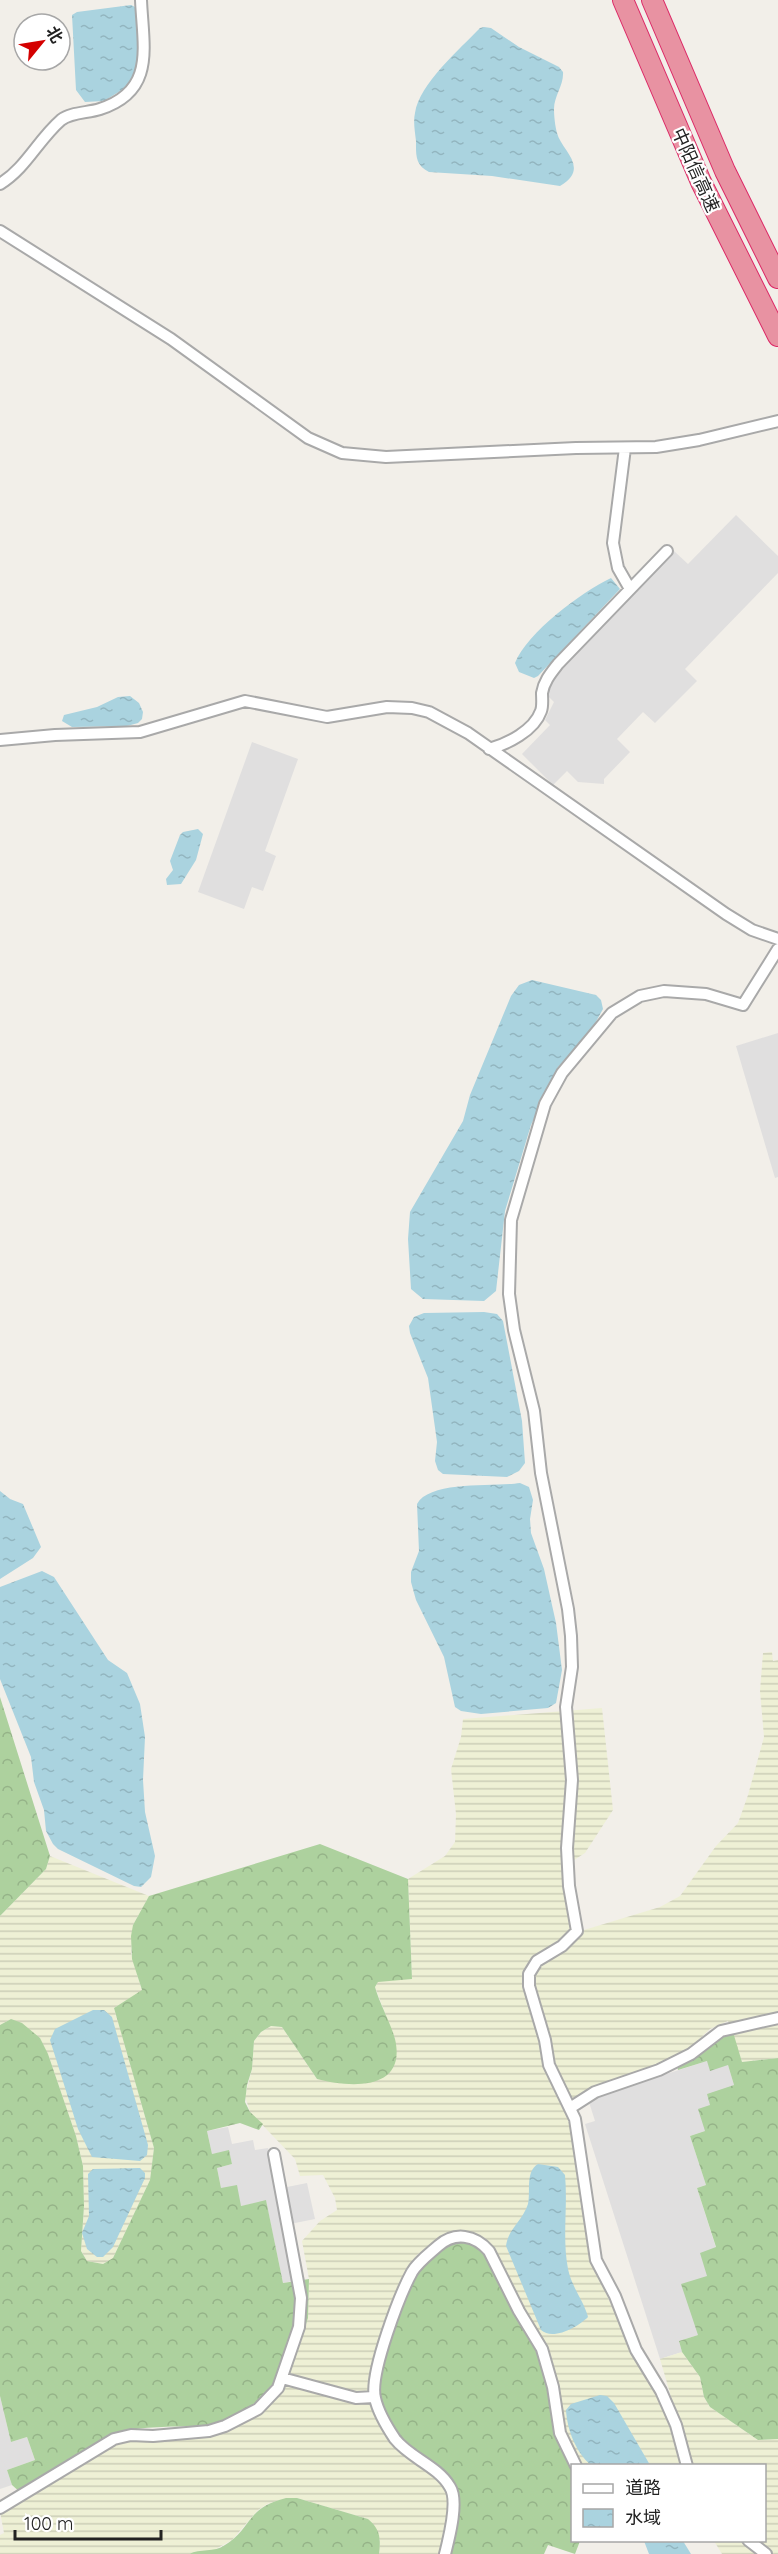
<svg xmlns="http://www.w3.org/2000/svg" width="778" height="2554" font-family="Quicksand,'Noto Sans SC',sans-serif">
	<defs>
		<pattern id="farmland-rules" width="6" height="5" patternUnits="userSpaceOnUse" patternTransform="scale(1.5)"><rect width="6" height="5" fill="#eef0d5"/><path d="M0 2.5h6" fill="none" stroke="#ccceb7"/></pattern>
		<pattern id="forest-crowns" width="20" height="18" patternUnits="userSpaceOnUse" patternTransform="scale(1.5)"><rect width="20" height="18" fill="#add19e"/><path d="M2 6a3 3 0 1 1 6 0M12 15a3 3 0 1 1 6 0" fill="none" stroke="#95b388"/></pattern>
		<pattern id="water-ripples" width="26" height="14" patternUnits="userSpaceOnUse" patternTransform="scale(1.5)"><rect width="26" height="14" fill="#aad3df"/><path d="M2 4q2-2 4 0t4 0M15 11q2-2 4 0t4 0" fill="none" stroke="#92b5bf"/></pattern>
	</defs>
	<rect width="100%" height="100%" fill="#f2efe9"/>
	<path fill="#e0dfdf" d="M736,515L778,556V573L685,669L697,681L655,723L643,712L617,739L630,752L604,779V784L578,782L567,771L553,785L522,754L550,725L545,720L554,702L548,696L553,676L674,551L688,564Z
		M252,742L298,759L265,851L276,856L263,891L252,887L244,909L198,892Z
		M778,1033V1177L775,1178L736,1046Z
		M707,2061L728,2065L734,2085L710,2105L705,2131L690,2136L706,2185L697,2188L716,2248L707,2275L698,2335L679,2341L682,2352L660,2359L585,2124L595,2121L588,2099Z
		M228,2127L232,2144L253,2140L255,2150L268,2148L277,2189L307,2183L315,2219L285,2225L297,2280L283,2283L266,2201L241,2206L221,2188L217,2168L232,2164L229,2151L212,2154L207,2131Z
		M0,2396L11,2442L27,2437L35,2460L7,2470L12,2485L0,2489Z"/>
	<path fill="url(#farmland-rules)" d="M772,1652L773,1661L778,1660V2058L742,2062L728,2021L710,2029L690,2048L665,2063L566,2105L588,2234L597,2274L642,2371L671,2422L682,2465H584L577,2459L569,2447L551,2361L541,2336L519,2302L493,2249L486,2239L466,2231L434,2241L417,2255L407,2268L386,2317L373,2386L368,2393L324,2386L290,2373L308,2318L309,2279L302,2241L320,2221L337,2210L335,2198L323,2175L300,2176L295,2159L250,2112L245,2096L252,2069L254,2041L261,2032L271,2026L282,2027L317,2079L395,2039L375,1987L378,1982L383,1980L412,1979L408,1879L445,1856L455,1842L456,1814L451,1769L461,1737L463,1719L602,1708L613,1810L585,1853L565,1866L571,1919L584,1930L660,1907L680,1896L716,1846L738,1823L748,1795L764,1737L760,1691L763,1653Z
		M50,1856L149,1896L133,1925L131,1953L142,1991L114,2008L154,2148L150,2180L113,2258L103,2264L87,2261L81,2251L84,2206L83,2166L76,2136L48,2054L11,2019L0,2025V1916L46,1869Z
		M682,2352L700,2377L704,2397L710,2407L758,2440L778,2439V2554H772L750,2541L764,2540V2466L691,2465L660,2359Z
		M287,2386L354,2404H373L383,2430L395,2446L438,2477L447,2487L450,2504L441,2554H379L380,2540L368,2519L297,2498H286L267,2504L258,2510L232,2540L214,2550L194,2552L189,2554H0V2535L4,2533L0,2512L118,2442L224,2432L257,2415Z
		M714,2541H741L760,2554H722Z"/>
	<path fill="url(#forest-crowns)" d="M0,1697L50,1856L46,1869L0,1916Z
		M320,1844L408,1879L412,1979L378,1982L375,1987C380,2005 390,2021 395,2039C407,2091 351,2088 317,2079L282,2027L271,2026L261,2032L254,2041L252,2069L247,2085L245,2102L250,2112L263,2124L259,2130L240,2123L207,2131L212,2154L229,2150L232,2164L217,2168L221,2188L237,2185L241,2206L266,2200L283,2283L309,2279L308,2318L290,2373H280C241,2450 177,2414 114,2434L21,2493L12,2485L7,2470L35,2460L27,2437L11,2442L0,2396V2025L11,2019L22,2023L40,2038L48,2054L76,2136L83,2166L84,2206L81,2251L87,2261L103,2264L113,2258L150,2180L154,2148L114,2008L142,1990L132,1959L131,1936L133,1925L149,1896Z
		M733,2032L742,2062L778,2058V2439L758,2440L710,2407L704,2397L700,2377L682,2352L679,2341L698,2335L681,2284L707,2276L700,2253L716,2247L697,2188L706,2185L690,2136L705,2131L698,2109L710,2105L707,2094L734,2085L728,2065L710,2071L707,2061L678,2070L677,2066L725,2033Z
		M460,2239L480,2245L535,2340L572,2466V2540L580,2541L575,2554L548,2545L544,2554H448L456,2493C427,2465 391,2438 378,2398C373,2381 405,2287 416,2271C427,2257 443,2245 460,2239Z
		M286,2498H297L368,2519C380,2529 381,2538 379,2554H189C200,2548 214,2553 225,2545C253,2528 245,2508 286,2498Z"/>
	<path fill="url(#water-ripples)" d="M131,5L135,7L138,13L137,68L130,85L104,101L85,102L76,90L72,15L77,12Z
		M484,27L491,28L519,47L559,67L563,72C564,85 554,96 554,109C554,116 555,126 557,133C561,150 591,168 560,186L492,176L429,172C415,165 416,155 416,141C415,132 413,121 415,113C419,84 460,49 480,28Z
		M611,578L620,589L538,676L534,678L519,672L515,663C527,633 581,592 611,578Z
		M130,696L139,703L143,712L142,719L138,723L127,726L72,727L62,721L64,715L97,707L118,697Z
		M198,829L203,834L196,860L181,884L167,885L166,879L173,870L170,861L180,835L183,832Z
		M532,980L596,995L601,1000L603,1009L588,1036L558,1067L531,1125L505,1211L496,1291L484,1301L423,1299L411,1289L408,1239L410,1212L463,1121L470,1095L511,996L519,985Z
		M484,1312L497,1314L503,1321L522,1421L525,1463L519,1471L507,1477L443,1474L438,1470L435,1461L437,1442L428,1378L410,1333L409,1326L414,1317L424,1313Z
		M520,1483L529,1487L533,1500L530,1519L531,1533L544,1569L556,1623L562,1670L556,1703L548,1708L481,1714L461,1711L455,1707L444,1657L416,1600L411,1582V1572L419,1551L417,1504C430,1480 495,1487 520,1483Z
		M0,1491L10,1499L23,1504L41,1547L33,1558L0,1579Z
		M42,1571L54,1577L108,1660L127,1673L140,1704L145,1737L143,1780L145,1812L155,1856L151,1877L141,1887L134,1886L58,1849L53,1844L46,1831L44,1810L34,1782L31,1757L0,1679V1587Z
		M93,2010H104L112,2017L148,2145L147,2155L140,2161L92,2157L78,2129L50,2040L55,2029Z
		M538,2164L558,2167L565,2175C568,2207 562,2238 568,2269C572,2288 584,2301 588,2317C578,2327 553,2341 541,2330L506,2246C508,2229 523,2220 528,2204C531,2191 525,2172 538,2164Z
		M140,2168L145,2173V2178L113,2247L103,2257H97L87,2249L82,2233L89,2216L88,2174L93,2169Z
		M600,2395L607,2396L614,2403L650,2465H591C576,2453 567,2429 566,2410L571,2404Z
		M644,2541H683L691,2554H649Z"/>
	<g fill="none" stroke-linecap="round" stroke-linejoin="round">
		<g stroke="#a9a9a9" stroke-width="14">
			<path id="street" d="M0,184C26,168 38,140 61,120C71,112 88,113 100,109C156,91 143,47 141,0
				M0,231L171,339L308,438L342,453L386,457L576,448L656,447L699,440L778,421
				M625,448L613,543L618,568L630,589
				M0,740L55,735L140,732L245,701L327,717L387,707L412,708L429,712L468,733L726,914L752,930L778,939
				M489,749C507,744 534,731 541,711C543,706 542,699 542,693C544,681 551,673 558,664L667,551
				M570,2108L595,2092L659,2070L691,2054L721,2031L778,2018
				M282,2378L356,2398L374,2397
				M687,2466L676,2425L661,2391L636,2350L615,2296L596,2260L575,2119L549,2065L545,2040L529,1986V1974L537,1961L562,1946L577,1931L569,1886L567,1848L572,1780L566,1707L572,1667L571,1636L568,1609L541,1473L534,1411L514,1330L509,1294L511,1220L545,1104L562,1073L612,1013L640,996L664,991L706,994L743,1005L778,949
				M0,2508L114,2439L131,2435L153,2436L209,2431L225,2426L258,2409L278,2388L299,2327L301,2298L274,2154
				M748,2540L766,2554
				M445,2554C449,2538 459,2501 450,2487C438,2466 410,2458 395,2439C387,2427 378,2412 375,2398C369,2374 400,2294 412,2272C418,2262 429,2254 438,2246C455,2231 475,2235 489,2251L519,2311L542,2349L553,2387L560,2433L576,2466"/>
		</g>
		<g stroke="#dc2a67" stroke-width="22">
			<path id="highway" d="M623,0L701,182L778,336
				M652,0L725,171L778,278"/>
		</g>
		<use href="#street" stroke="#fff" stroke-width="10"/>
		<use href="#highway" stroke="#e892a2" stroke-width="20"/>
	</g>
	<g text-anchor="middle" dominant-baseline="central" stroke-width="4.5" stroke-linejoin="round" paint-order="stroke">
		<g font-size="18" fill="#222" stroke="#fff">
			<text transform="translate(696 170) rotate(66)">中阳信高速</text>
		</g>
	</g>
	<rect x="571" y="2464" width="195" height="78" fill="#ffffff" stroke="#a7a7a7" stroke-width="1.5"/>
	<rect x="583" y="2484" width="30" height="9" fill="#ffffff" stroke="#a7a7a7" stroke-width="1.5"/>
	<text x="625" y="2494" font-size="18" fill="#222222">道路</text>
	<rect x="583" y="2509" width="30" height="18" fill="url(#water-ripples)" stroke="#a7a7a7" stroke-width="1.5"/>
	<text x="625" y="2524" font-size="18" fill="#222222">水域</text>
	<g transform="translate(42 42) rotate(60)"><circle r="28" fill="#ffffff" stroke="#a7a7a7" stroke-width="1.5"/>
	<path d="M0-4.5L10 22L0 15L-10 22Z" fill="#d40000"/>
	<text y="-9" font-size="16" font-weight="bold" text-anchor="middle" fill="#222222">北</text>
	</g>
	<path d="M15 2530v9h146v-9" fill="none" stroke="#222222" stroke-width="3"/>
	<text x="24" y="2530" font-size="18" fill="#222222" stroke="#ffffff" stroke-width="4.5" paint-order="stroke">100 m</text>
</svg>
